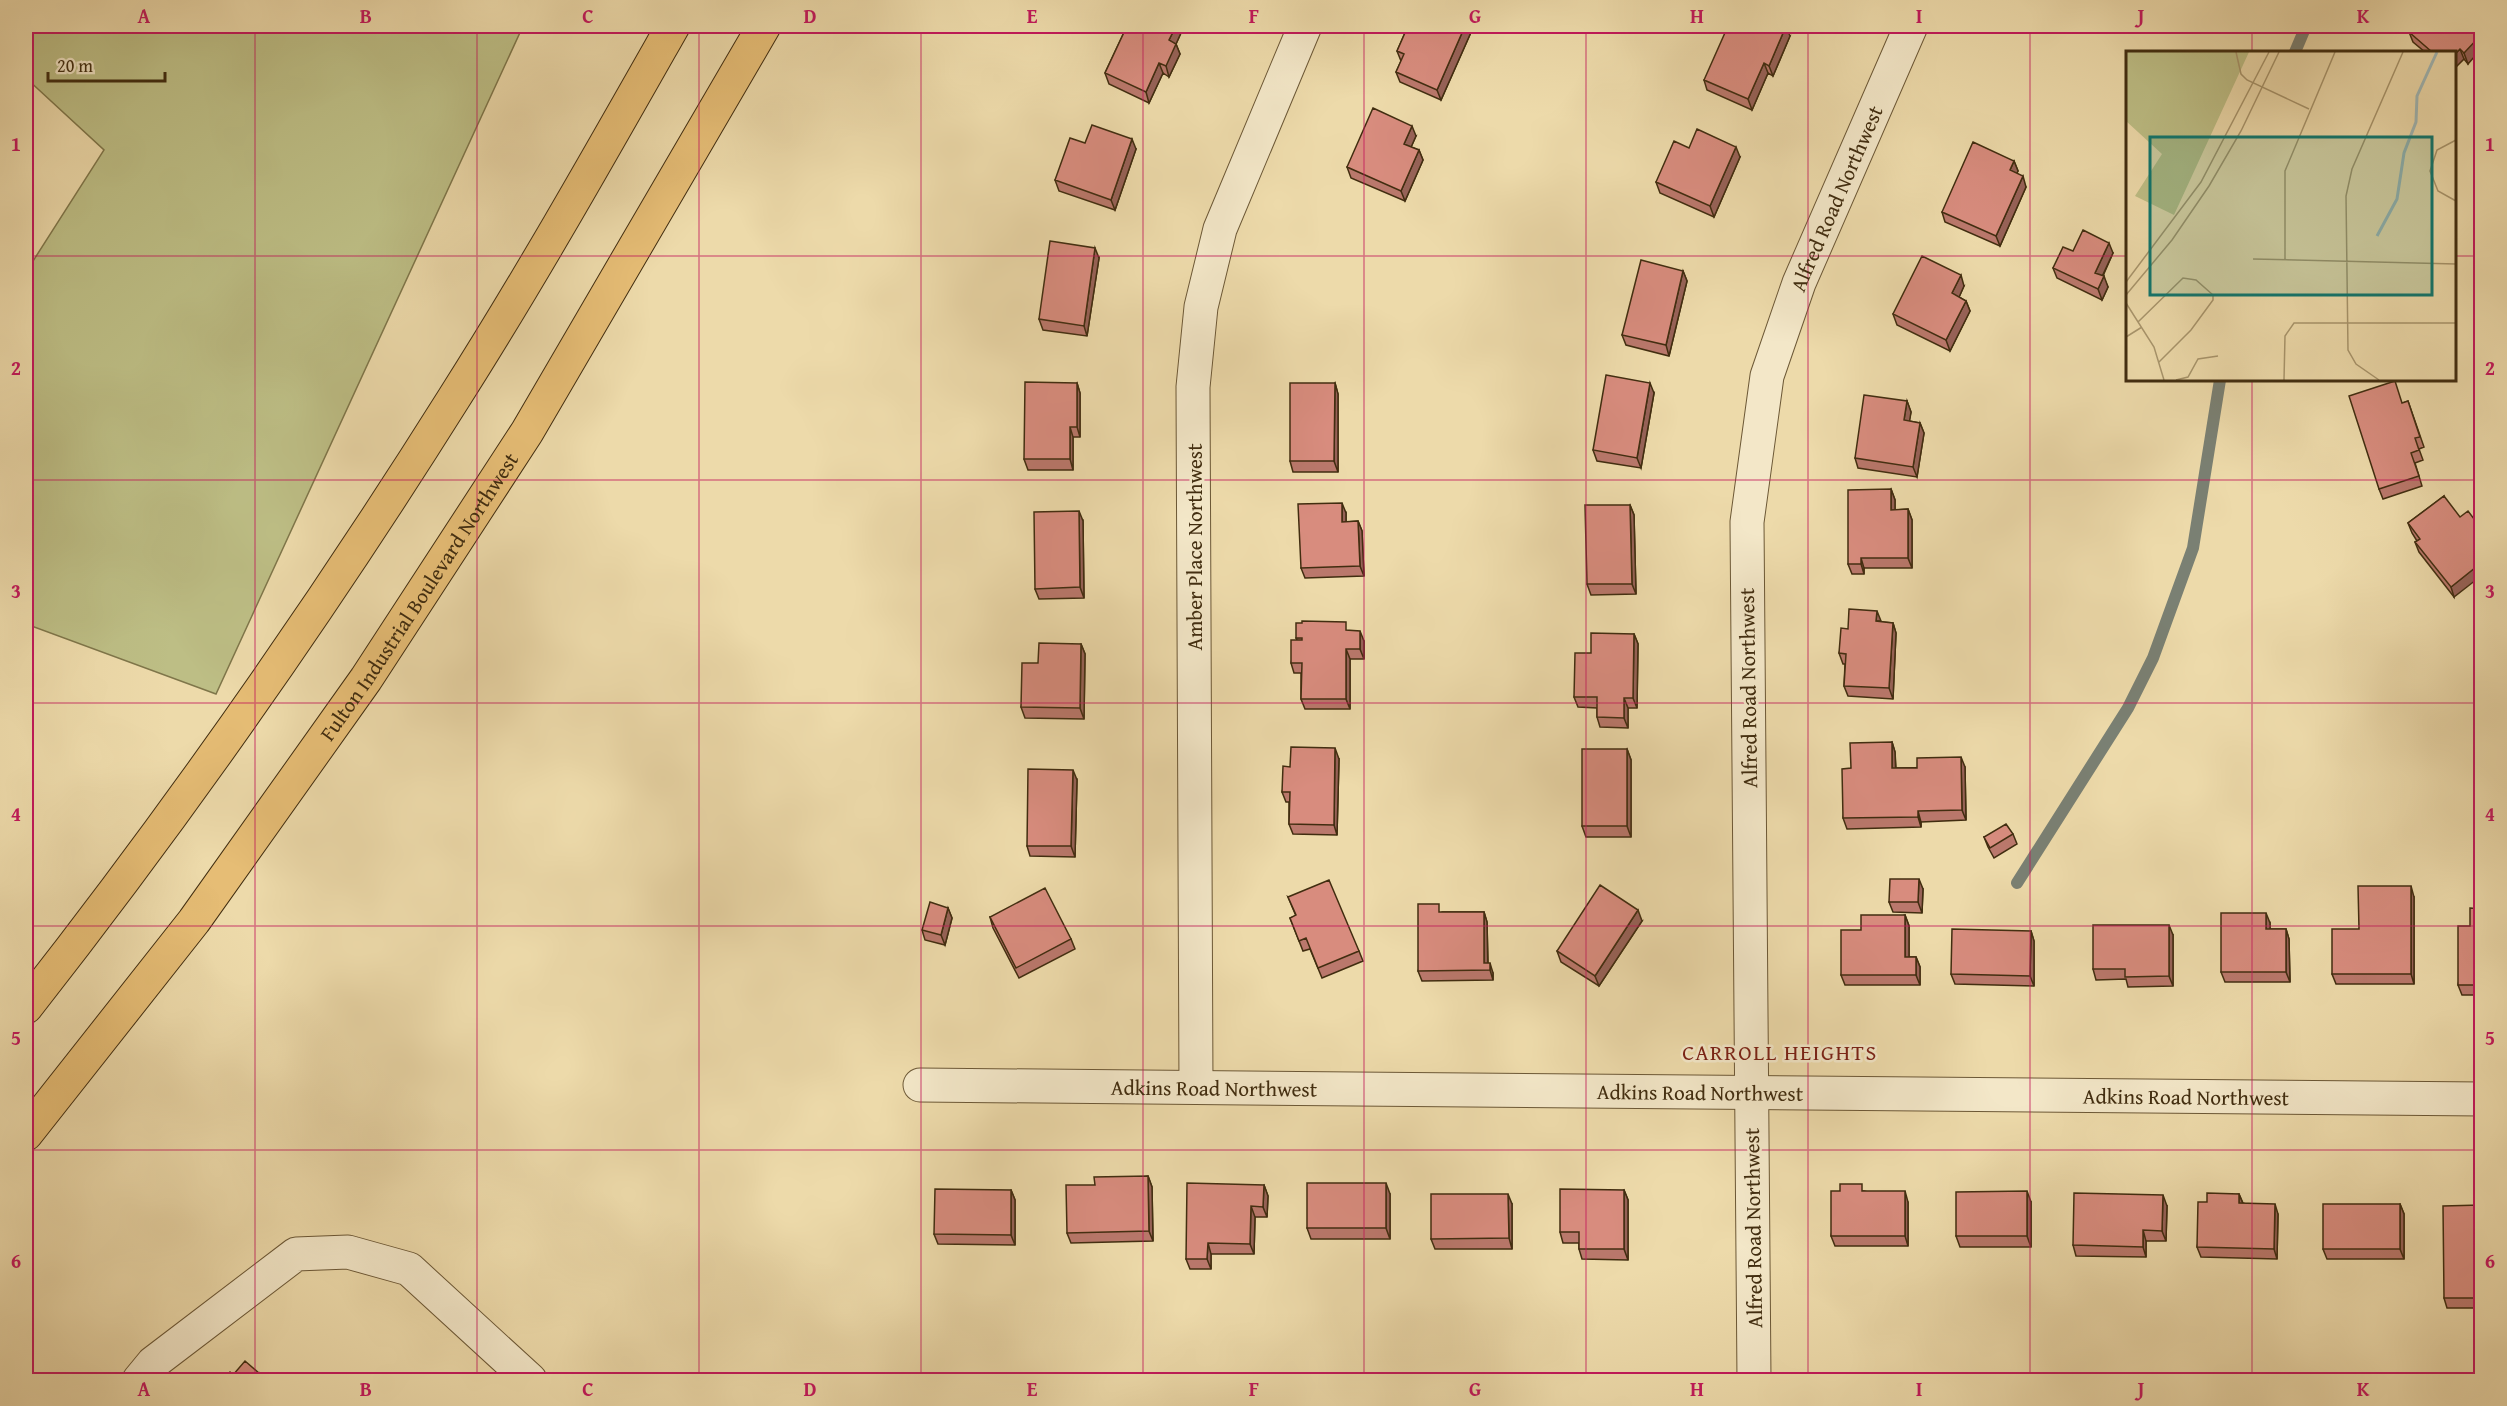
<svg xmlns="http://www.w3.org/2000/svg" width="2507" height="1406" font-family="'Gentium Book Plus',serif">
	<rect width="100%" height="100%" fill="#eddaaa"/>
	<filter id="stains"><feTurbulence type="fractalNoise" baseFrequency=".00333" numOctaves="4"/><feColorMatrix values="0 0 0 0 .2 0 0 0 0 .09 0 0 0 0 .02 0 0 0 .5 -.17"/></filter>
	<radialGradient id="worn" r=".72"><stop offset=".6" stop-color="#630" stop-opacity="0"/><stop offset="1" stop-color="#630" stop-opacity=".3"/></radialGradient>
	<path fill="#bdbe85" stroke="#7f764a" stroke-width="1.5" d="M26,26H523L216,694L26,624V272L104,150L26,78Z"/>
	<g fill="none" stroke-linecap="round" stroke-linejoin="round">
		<path stroke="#7a8073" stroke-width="12" d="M2295,52L2306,26
			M2017,883L2128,708L2153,658L2193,548L2220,380"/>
		<g stroke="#6c5836" stroke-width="35">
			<g id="minor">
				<path id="s1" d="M920,1085L2482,1099"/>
				<path d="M1196,1087L1193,387L1201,307L1220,229L1305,26"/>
				<path d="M139,1380L153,1363L296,1254L348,1252L409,1269L530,1380"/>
				<path id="s2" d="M1754,1380L1747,522L1767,376L1799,283L1911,26"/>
			</g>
		</g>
		<g stroke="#412d10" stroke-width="35">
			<g id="major">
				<path d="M26,1007C179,812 322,608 454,398C531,277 602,151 673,26"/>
				<path id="s3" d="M26,1134L194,921L366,679L527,432L764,26"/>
			</g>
		</g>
		<use href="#minor" stroke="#f3e7c8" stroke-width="33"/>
		<use href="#major" stroke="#e6bd75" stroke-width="33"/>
	</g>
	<path fill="#ba786c" stroke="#412d10" stroke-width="1.5" d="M1127,26H1179L1181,33L1176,44L1180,54L1169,77L1163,73L1149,103L1109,84L1105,73Z
		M1408,26H1470L1472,30L1441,100L1400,82L1396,72L1401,61L1397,51Z
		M2481,26L2468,64L2464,59L2454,52H2425L2413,42L2409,32Z
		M1790,36L1773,76L1768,73L1752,110L1707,90L1704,80Z
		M1416,136L1411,147L1419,150L1423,160L1405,201L1351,178L1347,167Z
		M1085,143L1136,149L1115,210L1059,191L1055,180Z
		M1740,157L1714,217L1660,193L1656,182Z
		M2014,161L2018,171L2017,173L2026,187L2000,246L1945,222L1942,212Z
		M2073,251L2113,253L2103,276L2108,287L2102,300L2057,278L2053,268Z
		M1099,258L1087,336L1043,330L1039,319Z
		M1683,271L1687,281L1669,356L1626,345L1622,335Z
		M1964,286L1959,297L1966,301L1970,311L1950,351L1897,325L1893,314Z
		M1077,383L1080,393V437H1073V470H1028L1024,459Z
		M1335,383L1338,394V472H1293L1290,461Z
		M1654,393L1641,468L1597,461L1593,450Z
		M1907,401L1911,412L1909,421L1920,423L1924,433L1917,477L1858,468L1855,458Z
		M2408,401L2424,447L2419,449L2423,460L2415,463L2422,486L2383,499L2379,489L2403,403Z
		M1891,489L1895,500V510L1908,509L1912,520V568H1864V574H1852L1848,564Z
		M2444,496L2454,597L2419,552L2415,542L2417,541L2412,533L2408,523Z
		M1630,505L1634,515L1636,594L1591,595L1587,584Z
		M1346,513V522L1358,521L1362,531L1364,576L1305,578L1301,568Z
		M1083,521L1084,598L1039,599L1035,589Z
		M1881,622L1893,623L1896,633L1893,699L1848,696L1844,686L1845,664H1843L1839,653L1848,629Z
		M1349,631L1364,641V659H1350V709H1305L1301,699V673H1294L1291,663L1297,640L1296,638Z
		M1634,634L1638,644L1637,708H1628V728L1600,727L1597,717V708L1578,707L1574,697L1591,653Z
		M1081,644L1085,654L1084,719L1025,718L1021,707L1038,663Z
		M1892,742L1895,752L1896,768L1965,767L1966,820L1921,822V827L1847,829L1843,818L1851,768Z
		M1627,749L1631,760V837H1586L1582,826Z
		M1339,759L1337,835L1293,834L1289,824V802H1286L1282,792L1290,767Z
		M1077,780L1075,857L1030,856L1027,846Z
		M2013,834L2017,844L1994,858L1988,847L1984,837Z
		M1923,889L1922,913L1893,912L1889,902Z
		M1288,897L1359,951L1363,961L1322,978L1310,949L1303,951L1290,918L1296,916Z
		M2414,897V984H2336L2332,974L2359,929Z
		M948,908L952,918L945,945L925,940L922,930Z
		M2481,909V995H2462L2458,985L2470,926Z
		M1442,912H1484L1487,922L1488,963L1493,973V980L1422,981L1418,971Z
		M1905,915L1909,926V957H1916L1920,967V985H1845L1841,975L1861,930Z
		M990,917L1071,939L1075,949L1019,978L993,928Z
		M1642,921L1599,986L1561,962L1557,951Z
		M2270,923V929H2286L2289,939L2290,982H2225L2221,972Z
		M2031,931L2034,941V986L1955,984L1951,974Z
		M2173,935V986L2128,987L2126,979L2096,980L2093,969Z
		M1148,1176L1152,1187L1153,1241L1071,1243L1067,1233L1095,1185Z
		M1264,1185L1268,1196L1267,1217H1255L1254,1254H1211V1269H1190L1186,1259Z
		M1011,1190L1015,1200V1245L938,1244L934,1234Z
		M1624,1190L1628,1200V1260L1582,1259L1579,1249V1243H1563L1560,1232Z
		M1840,1191H1864L1908,1202V1246H1835L1831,1236Z
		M1390,1194V1239H1311L1307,1228Z
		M2239,1194L2243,1203L2278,1214L2277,1259L2201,1257L2197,1247L2207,1202Z
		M2031,1202V1247H1960L1956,1236Z
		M1512,1204V1249H1435L1431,1239Z
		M2400,1204L2404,1214V1259H2327L2323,1249Z
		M2481,1205V1308H2447L2444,1298Z
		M2167,1206L2166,1241H2146V1257L2076,1256L2073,1245Z"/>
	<path fill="#976258" stroke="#412d10" stroke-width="1.5" d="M1176,26H1179L1181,33L1176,44L1180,54L1169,77L1166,66L1169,40Z
		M1465,26H1470L1472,30L1441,100L1437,90Z
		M1786,26L1790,36L1773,76L1769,66Z
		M2481,26V49L2468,64L2464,53L2477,31Z
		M2460,49L2464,59L2454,69V55Z
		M1159,63L1163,73L1149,103L1146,92Z
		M1764,63L1768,73L1752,110L1748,99Z
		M1412,126L1416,136L1408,154L1404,144Z
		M1132,139L1136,149L1115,210L1111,200Z
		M1736,147L1740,157L1714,217L1710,206Z
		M1419,150L1423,160L1405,201L1401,191Z
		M2014,161L2018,171L2013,180L2010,170Z
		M2023,176L2026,187L2000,246L1996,236Z
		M2109,243L2113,253L2099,283L2095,273Z
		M1095,248L1099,258L1087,336L1084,326Z
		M1683,271L1687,281L1669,356L1666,345Z
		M1961,275L1964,286L1956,304L1952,293Z
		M2104,276L2108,287L2102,300L2098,289Z
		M1966,301L1970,311L1950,351L1946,340Z
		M1077,383L1080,393V437L1077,427Z
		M1335,383L1338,394V472L1334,461Z
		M1650,383L1654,393L1641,468L1637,458Z
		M1907,401L1911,412L1908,431L1904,420Z
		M1920,423L1924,433L1917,477L1913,467Z
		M1070,427L1073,437V470L1070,459Z
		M1891,489L1895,500V520L1891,510Z
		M1342,503L1346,513V532L1342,522Z
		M1630,505L1634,515L1636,594L1632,584Z
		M1908,509L1912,520V568L1908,558Z
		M1079,511L1083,521L1084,598L1080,587Z
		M1358,521L1362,531L1364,576L1360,566Z
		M1861,558L1864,568V574L1861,564Z
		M2481,563V576L2454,597L2451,587Z
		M1877,611L1881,621H1876Z
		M1893,623L1896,633L1893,699L1889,688Z
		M1360,631L1364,641V659L1360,649Z
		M1634,634L1638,644L1637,708L1633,698Z
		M1081,644L1085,654L1084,719L1080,708Z
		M1346,649L1350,659V709L1346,699Z
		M1624,698L1628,708V728L1624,718Z
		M1892,742L1895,752L1896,779L1892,768Z
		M1335,748L1339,759L1337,835L1334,825Z
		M1627,749L1631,760V837L1627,826Z
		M1961,757L1965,767L1966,820L1962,810Z
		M1073,770L1077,780L1075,857L1071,846Z
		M1918,811L1921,822V827L1918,817Z
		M1919,879L1923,889L1922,913L1918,902Z
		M2411,886L2414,897V984L2411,974Z
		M948,908L952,918L945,945L941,935Z
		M1638,910L1642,921L1599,986L1595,976Z
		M1484,912L1487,922L1488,970L1484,963Z
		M2266,913L2270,923V939L2266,929Z
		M1905,915L1909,926V967L1905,957Z
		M2169,925L2173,935V986L2169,976Z
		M2286,929L2289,939L2290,982L2286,972Z
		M2031,931L2034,941V986L2030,976Z
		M1916,957L1920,967V985L1916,975Z
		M1490,963L1493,973V980L1490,970Z
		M1148,1176L1152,1187L1153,1241L1149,1231Z
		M1386,1183L1390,1194V1239L1386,1228Z
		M1264,1185L1268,1196L1267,1217L1263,1207Z
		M1011,1190L1015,1200V1245L1011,1235Z
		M1624,1190L1628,1200V1260L1624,1249Z
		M1905,1191L1908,1202V1246L1905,1236Z
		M2027,1191L2031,1202V1247L2027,1236Z
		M1508,1194L1512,1204V1249L1509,1238Z
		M2239,1194L2243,1204L2239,1203Z
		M2163,1195L2167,1206L2166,1241L2162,1231Z
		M2275,1204L2278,1214L2277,1259L2274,1249Z
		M2400,1204L2404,1214V1259L2400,1249Z
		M1251,1206L1255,1217L1254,1254L1250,1244Z
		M2143,1230L2146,1241V1257L2143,1247Z
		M1208,1243L1211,1254V1269L1207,1259Z
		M259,1373L262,1380H253Z"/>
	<path fill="#d88c7e" stroke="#412d10" stroke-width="1.5" d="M1127,26H1176L1169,40L1176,44L1166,66L1159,63L1146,92L1105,73Z
		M1408,26H1465L1437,90L1396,72L1404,54L1397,51Z
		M1728,26H1786L1769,66L1764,63L1748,99L1704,80Z
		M2415,26H2481L2477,31L2481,35L2464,53L2460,49L2454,55V52H2432L2409,32Z
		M1373,108L1412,126L1404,144L1419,150L1401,191L1347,167Z
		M1092,125L1132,139L1111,200L1055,180L1070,138L1085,143Z
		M1697,129L1736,147L1710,206L1656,182L1674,141L1689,148Z
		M1973,142L2014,161L2010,170L2023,176L1996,236L1942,212Z
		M2083,230L2109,243L2095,273L2104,276L2098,289L2053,268L2063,247L2073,251Z
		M1050,241L1095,248L1084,326L1039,319Z
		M1922,256L1961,275L1952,293L1966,301L1946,340L1893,314Z
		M1641,260L1683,271L1666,345L1622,335Z
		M1606,375L1650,383L1637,458L1593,450Z
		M2395,381L2402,403L2408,401L2420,437L2415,438L2419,450L2411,453L2419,476L2379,489L2349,396Z
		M1025,382L1077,383V427H1070V459H1024Z
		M1290,383H1335L1334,461H1290Z
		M1864,395L1907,401L1904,420L1920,423L1913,467L1855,458Z
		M1891,489V510L1908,509V558H1861V564H1848V490Z
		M2444,496L2460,517L2468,511L2481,528V563L2451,587L2415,542L2420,539L2408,523Z
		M1342,503V522L1358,521L1360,566L1301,568L1298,504Z
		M1585,505H1630L1632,584H1587Z
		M1079,511L1080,587L1035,589L1034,512Z
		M1849,609L1877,611L1876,621L1893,623L1889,688L1844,686L1846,654L1839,653L1841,628L1848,629Z
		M1302,621L1346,622V630L1360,631V649H1346V699H1301L1302,663H1291V640H1302V638H1296V623H1302Z
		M1591,633L1634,634L1633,698H1624V718L1597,717V697H1574L1575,653H1591Z
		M1039,643L1081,644L1080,708L1021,707L1022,663H1038Z
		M1892,742V768H1917V758L1961,757L1962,810L1918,811V817L1843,818L1842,769L1851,768L1850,743Z
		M1291,747L1335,748L1334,825L1289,824L1290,792H1282L1283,766L1290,767Z
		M1582,749H1627V826H1582Z
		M1028,769L1073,770L1071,846H1027Z
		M2006,824L2013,834L1990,848L1984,837Z
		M1890,879H1919L1918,902H1889Z
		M1329,880L1359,951L1318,968L1306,938L1299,941L1290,918L1296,915L1288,897Z
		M1600,885L1638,910L1595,976L1557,951Z
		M2358,886H2411V974H2332V929H2359Z
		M1045,888L1071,939L1016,968L990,917Z
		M930,902L948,908L941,935L922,930Z
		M1418,904H1439V912H1484V963H1490V970L1418,971Z
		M2470,908L2481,909V985H2458V926H2470Z
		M2221,913H2266V929H2286V972H2221Z
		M1861,915H1905V957H1916V975H1841V930H1861Z
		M2093,925H2169V976L2125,977V969H2093Z
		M1952,929L2031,931L2030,976L1951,974Z
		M1148,1176L1149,1231L1067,1233L1066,1185H1095L1094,1177Z
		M1187,1183L1264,1185L1263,1207L1251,1206L1250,1244L1208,1243L1207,1259H1186Z
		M1307,1183H1386V1228H1307Z
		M1840,1184H1862V1191H1905V1236H1831V1191H1840Z
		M935,1189L1011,1190V1235L934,1234Z
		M1560,1189L1624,1190V1249H1579V1232H1560Z
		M2027,1191V1236H1956V1192Z
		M2074,1193L2163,1195L2162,1231L2143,1230V1247L2073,1245Z
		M2207,1193L2239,1194V1203L2275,1204L2274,1249L2197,1247L2198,1202H2207Z
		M1431,1194H1508L1509,1238L1431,1239Z
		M2323,1204H2400V1249H2323Z
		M2481,1205V1298H2444L2443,1206Z
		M245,1361L259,1373L253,1380H222L230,1372L233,1375Z
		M142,1374L148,1379L151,1375L157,1380H136Z"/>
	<path fill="none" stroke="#c2185b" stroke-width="1.5" stroke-opacity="0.55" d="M255,26V1380M477,26V1380M699,26V1380M921,26V1380M1143,26V1380M1364,26V1380M1586,26V1380M1808,26V1380M2030,26V1380M2252,26V52M26,256H2128M2454,256H2482M2252,380V1380M26,480H2482M26,703H2482M26,926H2482M26,1150H2482"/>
	<g text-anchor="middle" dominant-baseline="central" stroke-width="5" stroke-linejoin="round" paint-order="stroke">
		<g font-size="21" fill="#412d10" stroke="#f3e7c8">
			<text stroke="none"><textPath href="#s2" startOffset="1196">Alfred Road Northwest</textPath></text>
			<text transform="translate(1194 547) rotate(-90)">Amber Place Northwest</text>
			<text stroke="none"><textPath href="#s3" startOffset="666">Fulton Industrial Boulevard Northwest</textPath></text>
			<text transform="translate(1748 688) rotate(-91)">Alfred Road Northwest</text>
			<text stroke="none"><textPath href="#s1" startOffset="294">Adkins Road Northwest</textPath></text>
			<text stroke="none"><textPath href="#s1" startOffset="780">Adkins Road Northwest</textPath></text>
			<text stroke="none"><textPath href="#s1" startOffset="1266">Adkins Road Northwest</textPath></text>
			<text transform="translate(1753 1228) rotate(-91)">Alfred Road Northwest</text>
		</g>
		<g font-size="22" letter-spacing="1.5" fill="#7a1f14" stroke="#f3e7c8">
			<text x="1780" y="1052">CARROLL HEIGHTS</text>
		</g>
	</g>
	<g transform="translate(2126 51)">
		<rect width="330" height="330" fill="#eddaaa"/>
		<path d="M0,1H123L48,164L9,145L36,103L0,70Z" fill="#bdbe85"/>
		<path fill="none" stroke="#a0b7b5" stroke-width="3" d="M251,185L271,148L278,102L290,71L291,45L311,1"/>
		<path fill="none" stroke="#a8956c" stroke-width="1.5" d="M110,1L115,23L121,29L183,58M330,89L311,99L304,120L312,140L330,150M127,208L330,213M159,208V120L209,1M0,231L75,131L143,1M0,244L46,189L83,135L115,80L153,1M0,252L28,296L38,329M12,271L57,227L70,229L87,244V249L65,279L33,311M0,286L16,276M50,329L62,326L72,308L92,305M158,329L159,285L168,272H330M253,329L230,313L222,299L220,145L226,118L277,1"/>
		<path fill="#0f766e" fill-opacity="0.15" stroke="#0f766e" stroke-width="3" d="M24,86H306V244H24Z"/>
		<rect width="330" height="330" fill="none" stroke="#412d10" stroke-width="3"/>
	</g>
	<rect width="2507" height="1406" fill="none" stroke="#eddaaa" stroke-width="66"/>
	<path d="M48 72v9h117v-9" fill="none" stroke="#412d10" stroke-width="3"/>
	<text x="57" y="72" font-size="18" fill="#412d10" stroke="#f3e7c8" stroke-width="4.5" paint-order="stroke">20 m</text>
	<rect x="33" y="33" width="2441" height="1340" fill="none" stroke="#c2185b" stroke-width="2"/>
	<g font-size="20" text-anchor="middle" font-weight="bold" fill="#c2185b">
		<text x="144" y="23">A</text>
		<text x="366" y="23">B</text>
		<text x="588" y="23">C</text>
		<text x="810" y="23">D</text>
		<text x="1032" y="23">E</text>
		<text x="1254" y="23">F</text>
		<text x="1475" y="23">G</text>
		<text x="1697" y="23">H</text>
		<text x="1919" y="23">I</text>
		<text x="2141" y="23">J</text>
		<text x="2363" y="23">K</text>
		<text x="16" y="151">1</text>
		<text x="2490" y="151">1</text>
		<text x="16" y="375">2</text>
		<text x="2490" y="375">2</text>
		<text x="16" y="598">3</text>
		<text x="2490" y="598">3</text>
		<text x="16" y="821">4</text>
		<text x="2490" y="821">4</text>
		<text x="16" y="1045">5</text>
		<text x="2490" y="1045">5</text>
		<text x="16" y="1268">6</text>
		<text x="2490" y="1268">6</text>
		<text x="144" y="1396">A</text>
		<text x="366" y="1396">B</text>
		<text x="588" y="1396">C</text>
		<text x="810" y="1396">D</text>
		<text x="1032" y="1396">E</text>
		<text x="1254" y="1396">F</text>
		<text x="1475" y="1396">G</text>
		<text x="1697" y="1396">H</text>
		<text x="1919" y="1396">I</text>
		<text x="2141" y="1396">J</text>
		<text x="2363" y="1396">K</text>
	</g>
	<rect width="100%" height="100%" filter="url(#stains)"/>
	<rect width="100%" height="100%" fill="url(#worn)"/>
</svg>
